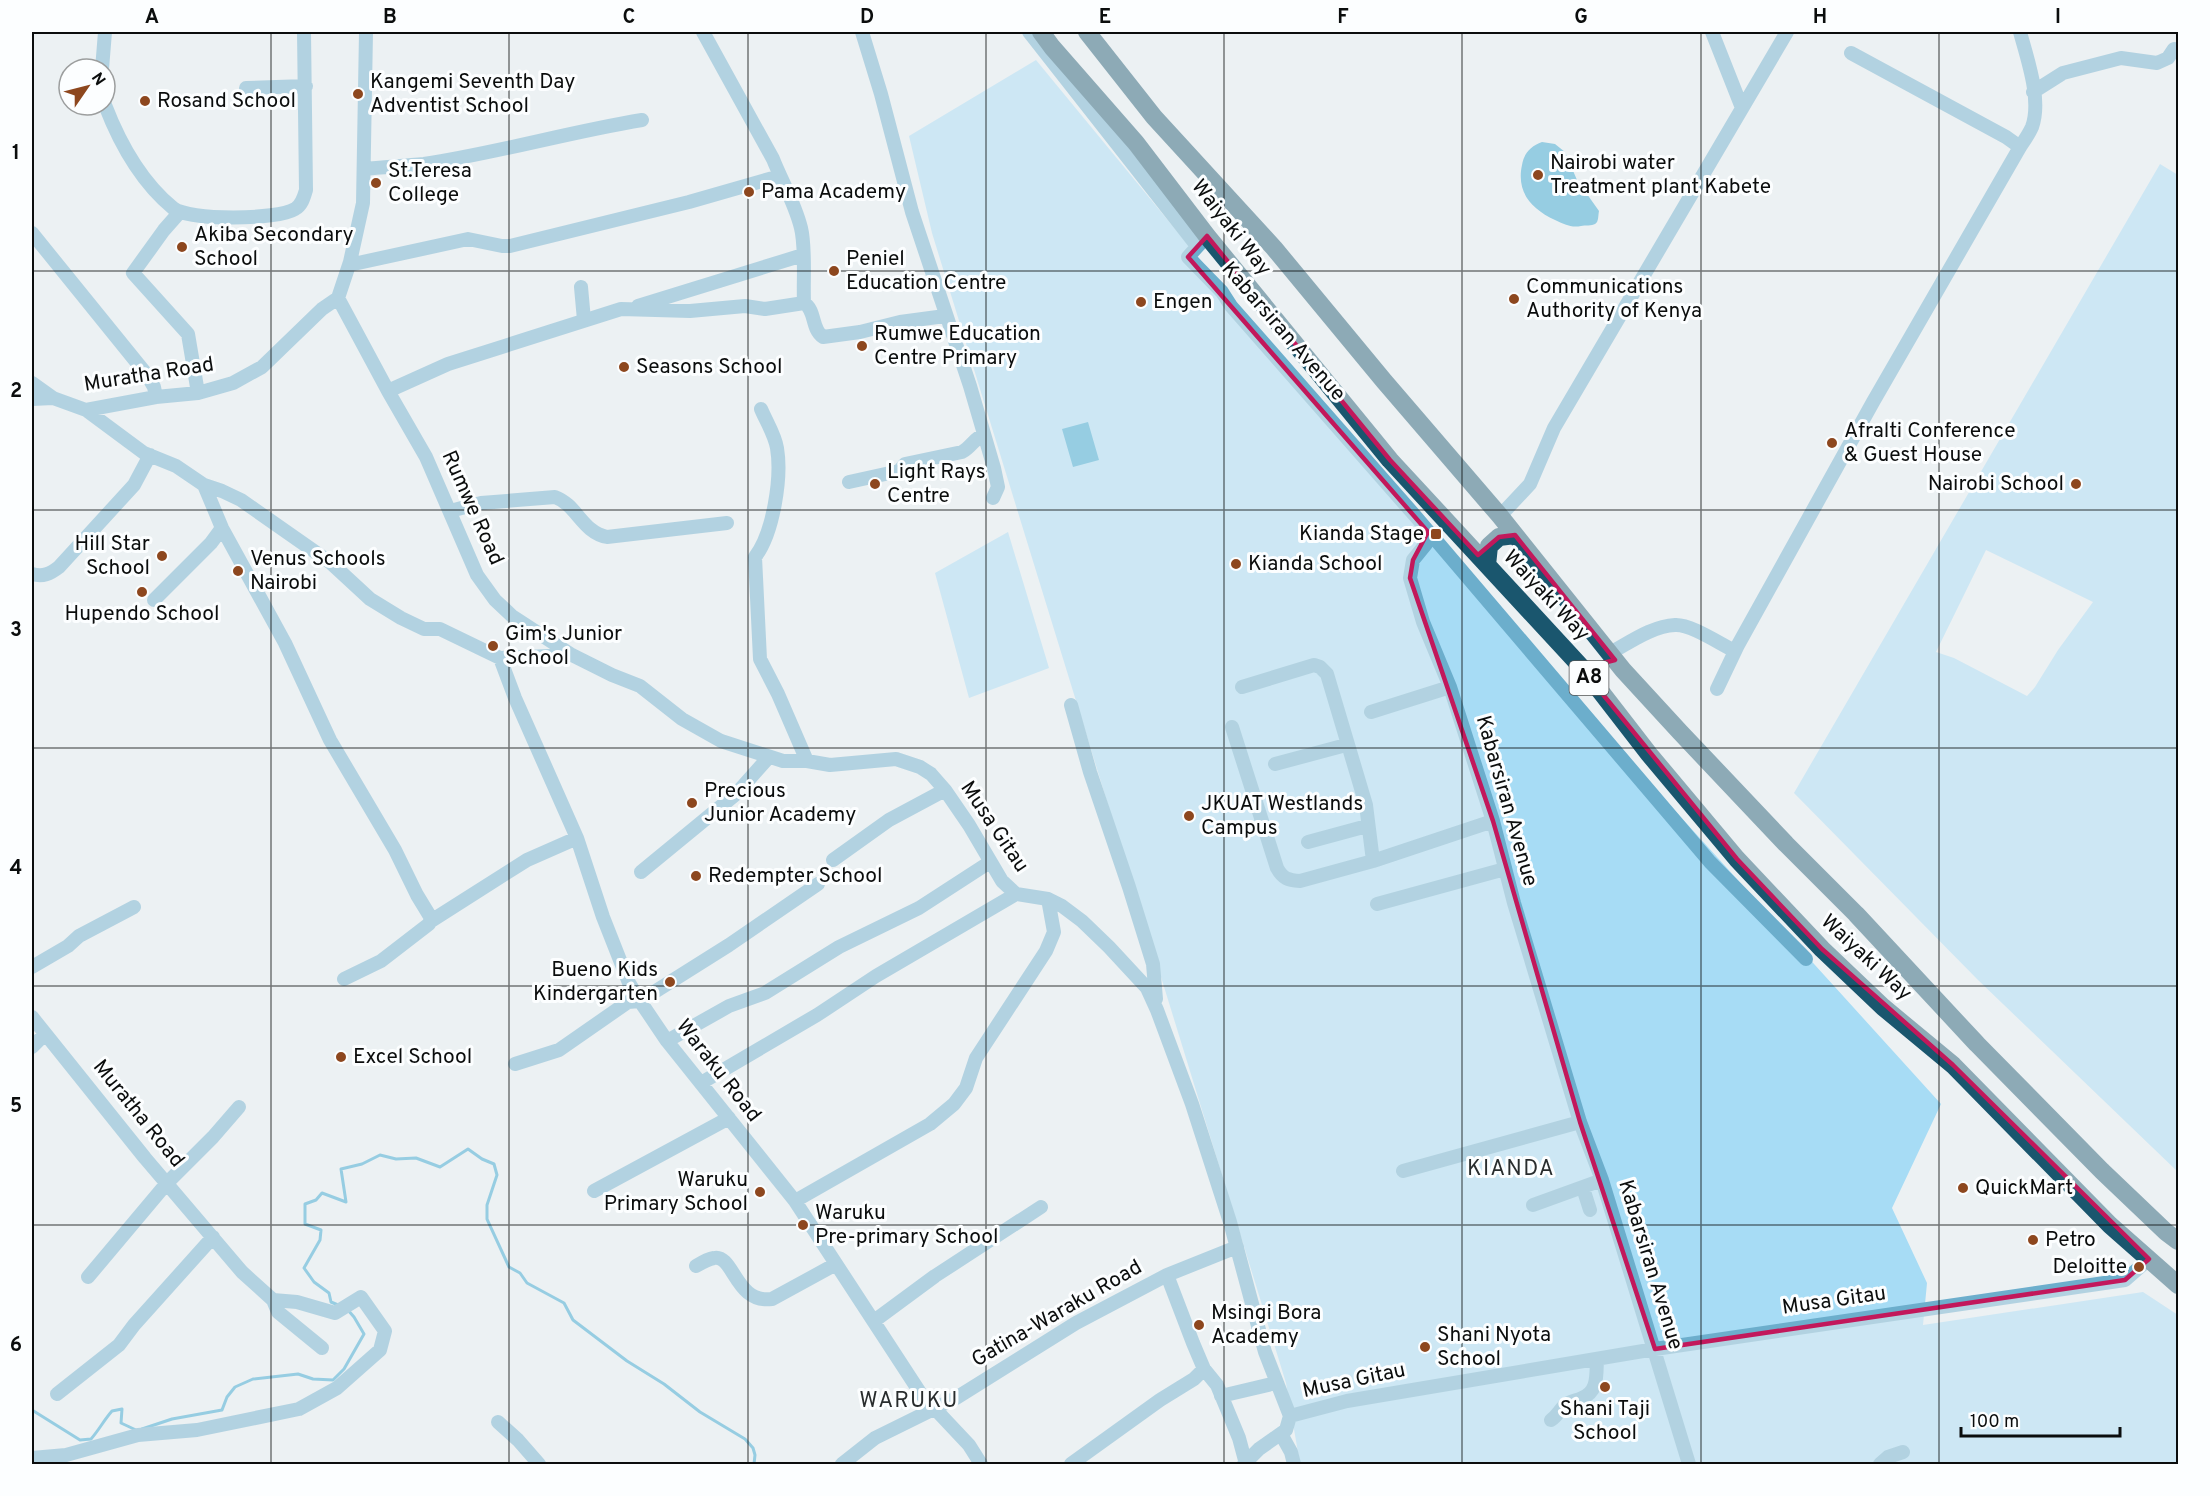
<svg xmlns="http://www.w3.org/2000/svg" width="2210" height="1496" font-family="Overpass,sans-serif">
	<rect width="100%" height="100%" fill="#ecf1f3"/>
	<path fill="#a7dcf5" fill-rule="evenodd" d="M1036,60L1445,557L1941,1104L1892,1208L1927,1283L1923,1325L2143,1292L2178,1315V1464H1300L1286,1383L932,233L909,136Z
		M2160,164L2178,175V1172L1978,980L1794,793ZM1986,550L2093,602L2058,650L2035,687L2027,696L1954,658L1936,652Z
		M1008,532L1049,668L969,698L935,573Z"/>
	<path fill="#2ea2ce" d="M1542,142L1555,144L1565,152L1577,180L1599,211C1598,215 1599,222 1595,224C1592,226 1585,225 1581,226C1571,228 1564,224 1555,220C1532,209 1516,193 1522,165C1524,153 1531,146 1542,142Z
		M1088,422L1099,460L1073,467L1062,429Z"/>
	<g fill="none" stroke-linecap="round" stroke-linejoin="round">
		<path stroke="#2ea2ce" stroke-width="3" d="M338,1305L331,1302L329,1293L314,1282L304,1268L320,1240L321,1230L305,1224V1204L316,1200L322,1193L346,1202L341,1169L362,1164L380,1155L396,1159L416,1158L440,1167L468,1149L482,1159L494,1164L497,1175L487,1205V1219L509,1267L520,1273L527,1283L564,1303L573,1320L627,1361L664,1384L700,1412L745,1439L753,1448L755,1455L754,1464
			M32,1410L80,1440L91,1439C99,1430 104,1420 112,1411L122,1409L121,1423L136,1430
			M142,1429L172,1419L222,1410L227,1397L235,1387L253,1379L298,1374L313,1379L333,1380L344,1369L364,1334L354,1317L347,1309"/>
		<path stroke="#6caecc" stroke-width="14" d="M703,32L773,159C782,182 795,203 801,228C806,248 803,281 804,303
			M862,32L881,94L912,212L970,386L994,468L998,487L993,498
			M1029,32L1197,246
			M1712,32L1742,108
			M102,69L105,32
			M246,88L306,86
			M2033,92L2063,73L2121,58L2157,63L2168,58L2174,49
			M105,105C120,144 140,181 173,208C189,221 277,220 295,209C302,205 304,197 306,190L304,32
			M2020,147C2024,141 2029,134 2032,127C2042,100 2027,58 2020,32
			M364,169C384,167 404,166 424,164C497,153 569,132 642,120
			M179,213L164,230L133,273L188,334L198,393
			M32,233L147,375L154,387L156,397
			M1207,236L1188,257L1222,292L1231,306L1417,518L1710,862L1806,959
			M349,265L468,239L502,246H510L689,202L780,176
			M581,287L584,320
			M338,298L388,391L426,457L477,575L495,600L512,616L572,655L612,675L640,686L682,719L721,741L783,761H807L830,765L896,759L920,767L931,774L945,790L969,825L1002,881L1016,894L1048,899L1062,906L1082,921L1109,947L1147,988L1157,1010L1192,1104L1230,1222L1265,1352L1290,1416
			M638,306L803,255
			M32,383L53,398L86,410L156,397L198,393L233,383L262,367L322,309L338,298L350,262L363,203L366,32
			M388,391L448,364L621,309L690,311L745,306L765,309L804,303C816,310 811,329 823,337L860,332L900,322L945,316
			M32,399L53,398
			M761,409C766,421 775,435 777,448C782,478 773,534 755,557L760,659L778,694L807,761
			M86,410L144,453L176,466L204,485L222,491L241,500L331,563L370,599L401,618L424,629H440L500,658L571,655
			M849,482L899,471L905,464L962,452C971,447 974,439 983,435
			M204,485L222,528L285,643L330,740L395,850L417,895L431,918L429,924L381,961L344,979
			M450,511L481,503L555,497C577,505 582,532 607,537L727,523
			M1500,516L1530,484L1554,428L1787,32
			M1428,532L1426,544L1413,560L1410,578L1423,622L1450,687L1493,821L1514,903L1580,1122L1602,1180L1689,1464
			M32,574C43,577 50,574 59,567L134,485L150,455
			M154,600L211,543L222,528
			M1610,653C1629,643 1652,626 1675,625C1691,624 1720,644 1735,651
			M500,658L515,698L577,838L603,917L629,983L640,1001L667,1041L795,1201L921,1394L969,1445L981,1464
			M1242,687L1314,665L1320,667L1327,674L1366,805L1373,861
			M1717,689L1738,645L1873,402L2020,147L2006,137L1851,53
			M1071,705L1090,772L1129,887L1153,964L1156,999
			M1371,712L1450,687
			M1232,727L1277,868C1283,879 1288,880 1300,881L1373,861L1493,821
			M1275,764L1346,745
			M1308,842L1367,826
			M833,860L889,820L945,790
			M641,872L736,794L768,758
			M1377,904L1505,869
			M431,921L527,860L577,838
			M32,967L68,946L79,936L134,907
			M32,1017L145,1158L242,1272L273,1300L278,1312L322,1348
			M667,1041L729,1006L765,993L839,947L919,908L990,862
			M32,1047L45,1034
			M515,1064L559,1050L628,1002L640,1001L729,945L818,884
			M701,1083L817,1015L876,976L1016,894
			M1403,1171L1580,1122
			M1583,1188L1590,1210
			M594,1191L729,1118
			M795,1201L930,1124L954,1104L966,1088L976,1058L1046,951L1054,932L1048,899
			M1533,1205L1602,1180
			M696,1266C701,1263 708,1259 714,1258C734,1254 735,1304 772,1299L836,1264
			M1167,1275L1193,1343L1204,1369L1217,1385L1239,1438L1246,1464
			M88,1277L167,1183L213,1137L239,1107
			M874,1321L935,1276L1041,1207
			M57,1394L119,1345L134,1325L213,1237
			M1221,1396L1276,1383
			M1290,1416L1347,1401L1655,1349L2125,1280L2149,1259
			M1551,1420C1557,1416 1559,1411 1564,1406C1569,1401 1576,1401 1582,1398C1599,1391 1596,1374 1597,1359
			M498,1422L518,1440L539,1464
			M1281,1434L1291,1452L1294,1464
			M32,1458L66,1455L138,1435L197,1430L299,1409L337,1388L380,1350L385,1331L361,1297L335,1313L297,1302L273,1300
			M842,1464L875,1438L956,1398L1076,1323L1167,1275L1237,1247
			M1071,1464L1160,1400L1194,1379L1204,1369
			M1244,1464L1259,1449L1286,1430L1290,1416
			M1880,1464L1888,1457L1903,1452"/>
		<path stroke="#1a566e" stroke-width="18" d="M1041,32L1052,47L1136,143L1207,236L1390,460L1584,670L1649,754L1737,859L1822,949L1883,1007L1953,1065L2110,1225L2178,1285
			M1087,32L1154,117L1274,248L1384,381L1500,516L1623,670L1680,732L1786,844L1856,914L1977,1044L2102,1171L2166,1232L2178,1241
			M1487,565L1489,546L1499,537L1515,535"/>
	</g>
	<path d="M0 0H2210V1496H0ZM1207,236L1390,460L1478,555L1499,537L1515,535L1615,660L1591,666L1592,681L1737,859L1822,949L1953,1065L2149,1259L2125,1280L1655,1349L1580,1122L1493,821L1410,578L1413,560L1428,532L1188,257Z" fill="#ecf1f3" fill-opacity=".55" fill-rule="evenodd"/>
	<path fill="none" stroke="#c2185b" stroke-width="4.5" stroke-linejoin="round" d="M1207,236L1390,460L1478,555L1499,537L1515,535L1615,660L1591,666L1592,681L1737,859L1822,949L1953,1065L2149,1259L2125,1280L1655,1349L1580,1122L1493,821L1410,578L1413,560L1428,532L1188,257Z"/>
	<path fill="none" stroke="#0b0d0d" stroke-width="1.5" stroke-opacity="0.55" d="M271,32V1464M509,32V1464M748,32V1464M986,32V1464M1224,32V1464M1462,32V1464M1701,32V1464M1939,32V1464M32,271H2178M32,510H2178M32,748H2178M32,986H2178M32,1225H2178"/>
	<g fill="#8d471e" stroke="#fcfeff" stroke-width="2">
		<circle cx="358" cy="94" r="6"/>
		<circle cx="145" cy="101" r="6"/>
		<circle cx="1538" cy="175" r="6"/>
		<circle cx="376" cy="183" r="6"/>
		<circle cx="749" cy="192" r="6"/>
		<circle cx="182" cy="247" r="6"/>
		<circle cx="834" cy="271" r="6"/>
		<circle cx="1514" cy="299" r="6"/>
		<circle cx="1141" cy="302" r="6"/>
		<circle cx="862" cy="346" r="6"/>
		<circle cx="624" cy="367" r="6"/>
		<circle cx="1832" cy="443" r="6"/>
		<circle cx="875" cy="484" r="6"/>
		<circle cx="2076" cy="484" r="6"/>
		<rect x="1430" y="528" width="12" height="12" rx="3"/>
		<circle cx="162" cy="556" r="6"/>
		<circle cx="1236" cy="564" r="6"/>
		<circle cx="238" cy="571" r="6"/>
		<circle cx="142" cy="592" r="6"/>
		<circle cx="493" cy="646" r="6"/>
		<circle cx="692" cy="803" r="6"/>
		<circle cx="1189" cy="816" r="6"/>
		<circle cx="696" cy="876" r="6"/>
		<circle cx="670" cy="982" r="6"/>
		<circle cx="341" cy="1057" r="6"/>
		<circle cx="1963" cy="1188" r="6"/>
		<circle cx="760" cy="1192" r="6"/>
		<circle cx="803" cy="1225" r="6"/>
		<circle cx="2033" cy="1240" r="6"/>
		<circle cx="2139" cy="1267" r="6"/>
		<circle cx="1199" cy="1325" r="6"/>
		<circle cx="1425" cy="1347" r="6"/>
		<circle cx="1605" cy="1387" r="6"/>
	</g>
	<g text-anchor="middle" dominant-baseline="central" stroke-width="6" stroke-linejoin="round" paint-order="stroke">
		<rect fill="#fcfeff" stroke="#535556" stroke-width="1.5" x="1569.5" y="661" width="39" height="34" rx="4.5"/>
		<g font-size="20" font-weight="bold" fill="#0b0d0d">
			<text x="1589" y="678">A8</text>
		</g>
		<g font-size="21" fill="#0b0d0d" stroke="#fcfeff" text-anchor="start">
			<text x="370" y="82">Kangemi Seventh Day<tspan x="370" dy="24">Adventist School</tspan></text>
			<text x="157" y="101">Rosand School</text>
			<text x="1550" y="163">Nairobi water<tspan x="1550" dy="24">Treatment plant Kabete</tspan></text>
			<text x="388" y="171">St.Teresa<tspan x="388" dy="24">College</tspan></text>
			<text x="761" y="192">Pama Academy</text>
			<text x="194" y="235">Akiba Secondary<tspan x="194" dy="24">School</tspan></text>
			<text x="846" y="259">Peniel<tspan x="846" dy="24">Education Centre</tspan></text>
			<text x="1526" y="287">Communications<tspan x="1526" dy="24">Authority of Kenya</tspan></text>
			<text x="1153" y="302">Engen</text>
			<text x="874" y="334">Rumwe Education<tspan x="874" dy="24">Centre Primary</tspan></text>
			<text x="636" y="367">Seasons School</text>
			<text x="1844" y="431">Afralti Conference<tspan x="1844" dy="24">&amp; Guest House</tspan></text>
			<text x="887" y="472">Light Rays<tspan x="887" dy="24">Centre</tspan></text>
			<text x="2064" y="484" text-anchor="end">Nairobi School</text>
			<text x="1424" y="534" text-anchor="end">Kianda Stage</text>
			<text x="150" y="544" text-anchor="end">Hill Star<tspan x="150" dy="24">School</tspan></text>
			<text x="250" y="559">Venus Schools<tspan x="250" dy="24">Nairobi</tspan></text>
			<text x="1248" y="564">Kianda School</text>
			<text x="142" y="614" text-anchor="middle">Hupendo School</text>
			<text x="505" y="634">Gim's Junior<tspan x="505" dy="24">School</tspan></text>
			<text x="704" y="791">Precious<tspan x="704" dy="24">Junior Academy</tspan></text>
			<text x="1201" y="804">JKUAT Westlands<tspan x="1201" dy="24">Campus</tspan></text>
			<text x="708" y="876">Redempter School</text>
			<text x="658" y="970" text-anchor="end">Bueno Kids<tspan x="658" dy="24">Kindergarten</tspan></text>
			<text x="353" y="1057">Excel School</text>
			<text x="748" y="1180" text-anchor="end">Waruku<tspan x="748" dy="24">Primary School</tspan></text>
			<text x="1975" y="1188">QuickMart</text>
			<text x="815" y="1213">Waruku<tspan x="815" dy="24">Pre-primary School</tspan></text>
			<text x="2045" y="1240">Petro</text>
			<text x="2127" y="1267" text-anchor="end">Deloitte</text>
			<text x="1211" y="1313">Msingi Bora<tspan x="1211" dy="24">Academy</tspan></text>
			<text x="1437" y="1335">Shani Nyota<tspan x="1437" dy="24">School</tspan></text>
			<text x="1605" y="1409" text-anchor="middle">Shani Taji<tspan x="1605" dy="24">School</tspan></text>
		</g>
		<g font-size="21" fill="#0b0d0d" stroke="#fcfeff">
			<text transform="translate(1231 228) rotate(52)">Waiyaki Way</text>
			<text transform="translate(1283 332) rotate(49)">Kabarsiran Avenue</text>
			<text transform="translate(149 375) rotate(-9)">Muratha Road</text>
			<text transform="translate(472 508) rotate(66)">Rumwe Road</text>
			<text transform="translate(1546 596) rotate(47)">Waiyaki Way</text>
			<text transform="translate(1506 801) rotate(74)">Kabarsiran Avenue</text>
			<text transform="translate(994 827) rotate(56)">Musa Gitau</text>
			<text transform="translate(1866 958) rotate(43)">Waiyaki Way</text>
			<text transform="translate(718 1071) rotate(52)">Waraku Road</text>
			<text transform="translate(138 1114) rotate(51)">Muratha Road</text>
			<text transform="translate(1650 1265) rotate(73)">Kabarsiran Avenue</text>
			<text transform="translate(1834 1301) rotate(-8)">Musa Gitau</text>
			<text transform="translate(1057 1314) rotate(-30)">Gatina-Waraku Road</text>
			<text transform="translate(1354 1381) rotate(-12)">Musa Gitau</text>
		</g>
		<g font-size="22" letter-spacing="1.5" fill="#292d2e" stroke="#fcfeff">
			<text x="1511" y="1169">KIANDA</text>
			<text x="909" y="1401">WARUKU</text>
		</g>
	</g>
	<rect width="2210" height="1496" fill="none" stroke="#fcfeff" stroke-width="66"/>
	<g transform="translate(87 87) rotate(55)"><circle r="28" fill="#fcfeff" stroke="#9c9e9e" stroke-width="1.5"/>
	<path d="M0-4.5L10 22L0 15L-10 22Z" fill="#8d471e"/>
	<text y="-9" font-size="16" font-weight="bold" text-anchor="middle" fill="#0b0d0d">N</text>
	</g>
	<path d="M1961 1427v9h159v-9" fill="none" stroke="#0b0d0d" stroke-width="3"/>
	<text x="1970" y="1427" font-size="18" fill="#0b0d0d" stroke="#fcfeff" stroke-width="4.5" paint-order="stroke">100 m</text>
	<rect x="33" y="33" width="2144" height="1430" fill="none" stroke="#0b0d0d" stroke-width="2"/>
	<g font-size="20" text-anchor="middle" font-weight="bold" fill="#0b0d0d">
		<text x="152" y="23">A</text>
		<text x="390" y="23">B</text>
		<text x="629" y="23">C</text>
		<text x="867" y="23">D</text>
		<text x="1105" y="23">E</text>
		<text x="1343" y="23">F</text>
		<text x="1581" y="23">G</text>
		<text x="1820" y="23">H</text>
		<text x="2058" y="23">I</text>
		<text x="16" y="159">1</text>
		<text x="16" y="397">2</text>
		<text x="16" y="636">3</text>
		<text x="16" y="874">4</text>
		<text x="16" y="1112">5</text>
		<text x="16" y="1351">6</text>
	</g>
</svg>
